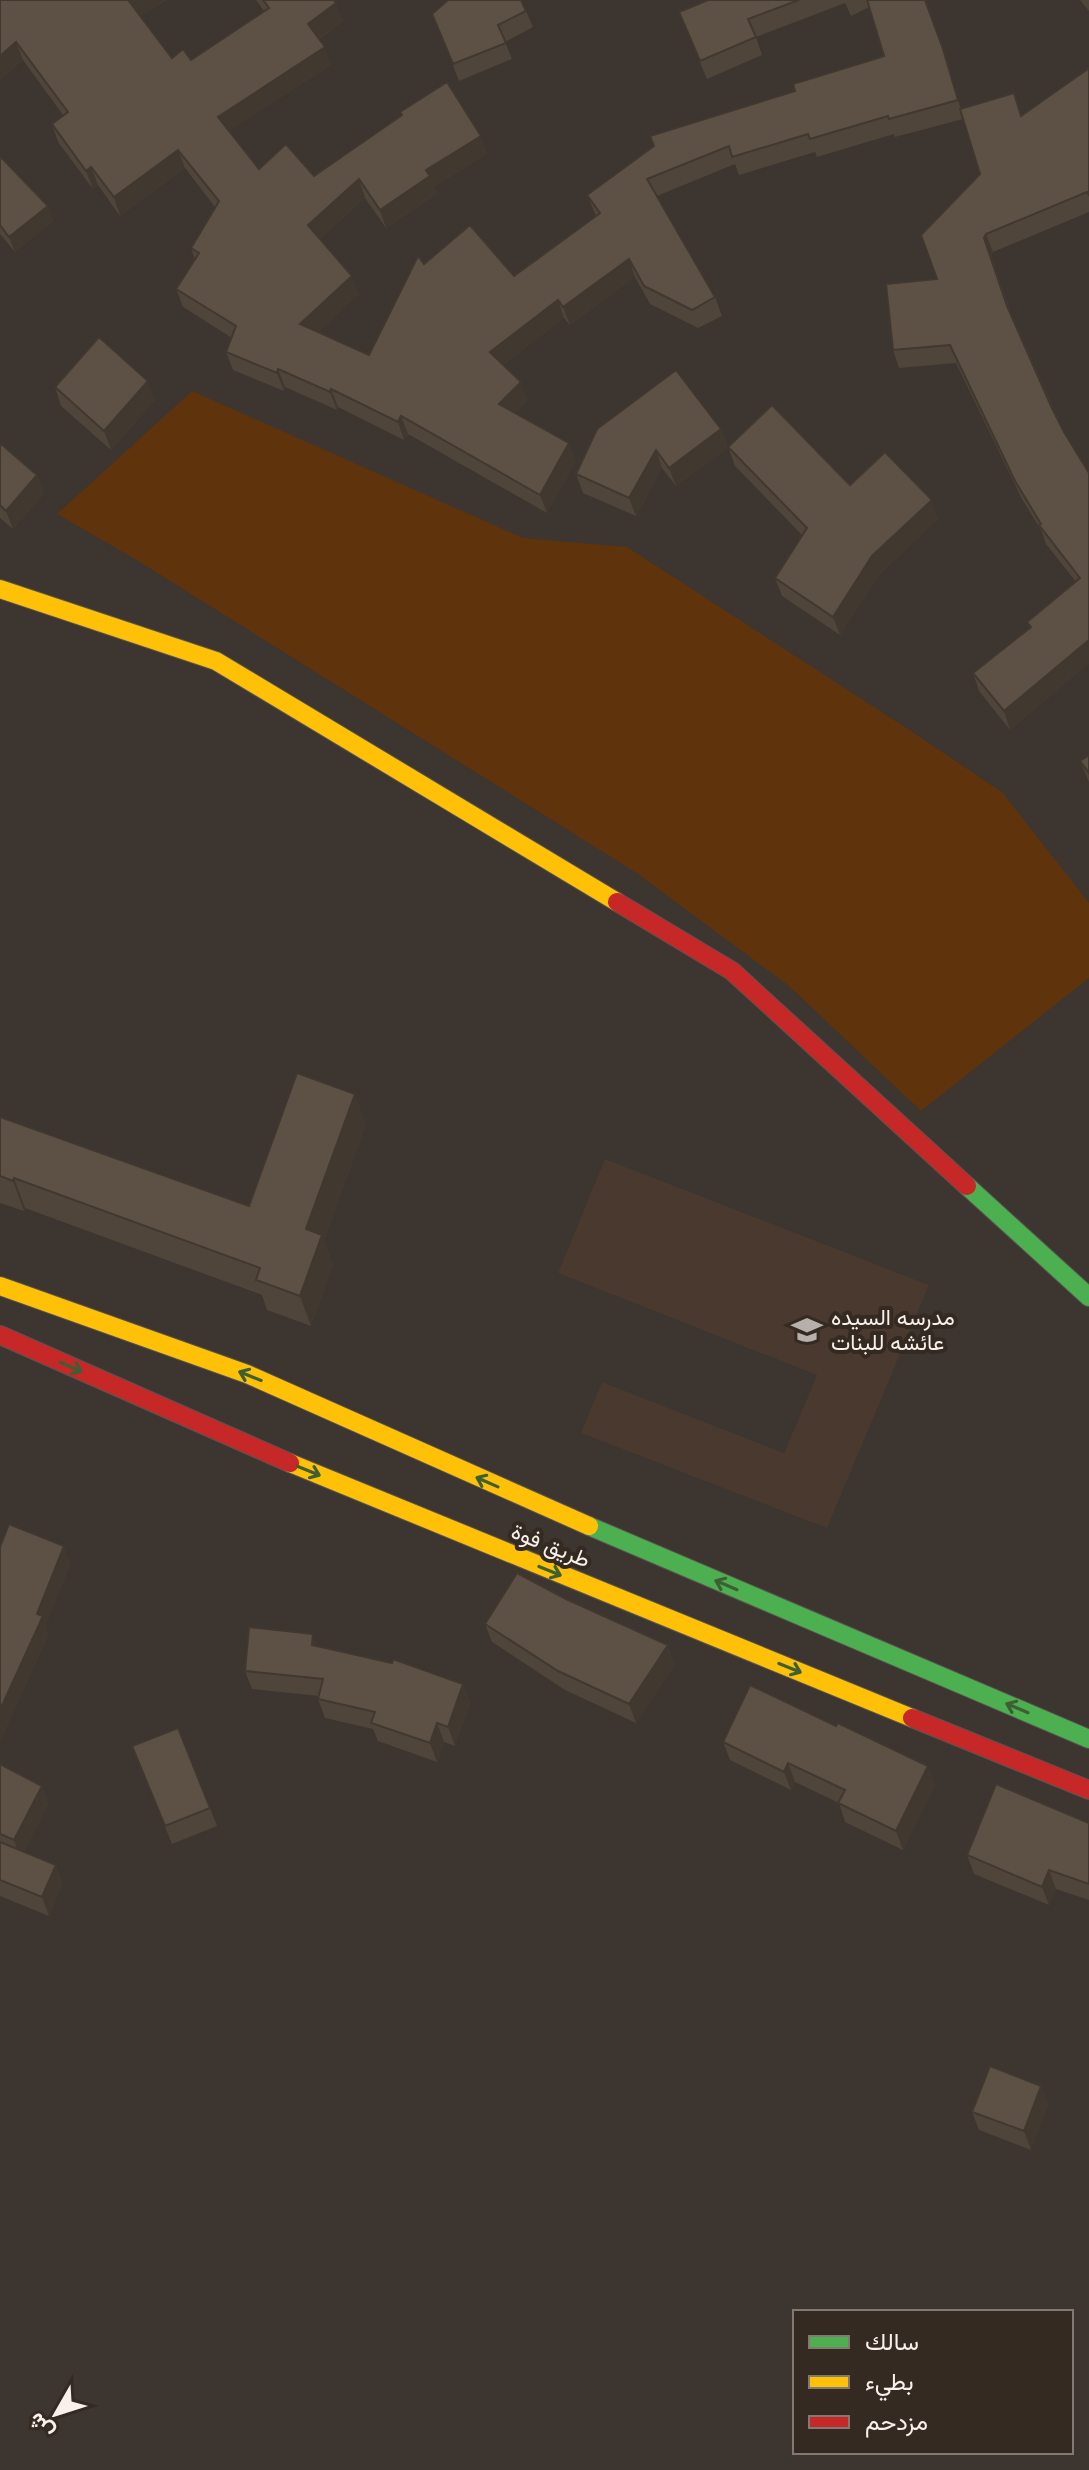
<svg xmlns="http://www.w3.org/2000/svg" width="1089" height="2470" font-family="'PT Sans',Vazirmatn,sans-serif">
	<rect width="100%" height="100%" fill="#3c3530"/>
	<path fill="#4a392e" d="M605,1159L929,1285L827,1528L581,1433L602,1382L784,1453L817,1375L558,1273Z"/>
	<path fill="#5f330c" d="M192,391L523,538L627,547L914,733L1003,793L1089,903V978L921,1111L789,986L638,874L140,562L57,514Z"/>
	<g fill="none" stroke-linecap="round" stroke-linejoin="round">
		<g stroke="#5a5350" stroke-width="20">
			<path id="fast" d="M967,1186L1089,1297
				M589,1526L1089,1739"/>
		</g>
		<g stroke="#5a5350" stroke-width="20">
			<path id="slow" d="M0,589L216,661L617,902
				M0,1286L247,1374L589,1526
				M290,1463L912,1718"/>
		</g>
		<g stroke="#5a5350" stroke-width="20">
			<path id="jam" d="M617,902L732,971L967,1186
				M0,1335L290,1463
				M912,1718L1089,1790"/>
		</g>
		<use href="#fast" stroke="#4caf50" stroke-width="18"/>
		<use href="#slow" stroke="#ffc107" stroke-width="18"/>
		<use href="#jam" stroke="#c62828" stroke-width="18"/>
	</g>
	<path fill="#50453a" d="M0,0H166L140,16L172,58L191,60L264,11L256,0H334L343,21L319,39L331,65L229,131L259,169L314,176L402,115L400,112L487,154L434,187L437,194L386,228L365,198L320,239L359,294L318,332L369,355L424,264L514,276L596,216L587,195L795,91L884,56L869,7L851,16L845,3L756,37L762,55L707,79L679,12L708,0H926L949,67L961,109L1022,116L1089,68V212L993,252L991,256L1010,311L1064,432L1089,473V663L1010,730L979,691L973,673L1030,628L1027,622L1076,582L1046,544L1041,530L1022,499L956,363L899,368L893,350L937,279L980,174L963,119L895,137L894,134L817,157L815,152L739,175L735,164L657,196L715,297L722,316L698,328L650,304L635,277L570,325L564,318L503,365L521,382L527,400L515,413L576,461L547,513L408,434L404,440L338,407L337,410L285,387L284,391L233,370L226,352L232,338L183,307L176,289L195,260L191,248L215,207L185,168L120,216L98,185L93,189L58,142L52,124L63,115L23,60L0,80Z
		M1080,0H1089V11Z
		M526,11L533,27L505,42L512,59L459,81L432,14Z
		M0,156L48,206L53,221L15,252L0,234Z
		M55,387L155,400L111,450L61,406Z
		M721,429L728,448L676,486L662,468L636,516L583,493L576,474Z
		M0,443L37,475L44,494L13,529L0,518Z
		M728,447L850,485L938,519L879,575L840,635L782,596L775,578L802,535L735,466Z
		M1089,755V782L1080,761Z
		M0,1117L249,1206L366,1124L324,1240L333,1265L311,1326L267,1310L262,1295L25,1208L24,1211L0,1203Z
		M485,1624L675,1664L636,1723L565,1690L492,1642Z
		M317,1646L463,1684L470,1703L455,1746L444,1742L437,1762L378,1741L373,1729L325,1718L318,1699L319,1696L252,1689L245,1671Z
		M836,1726L928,1766L935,1785L903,1850L845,1822L839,1803L795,1782L791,1790L730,1760L723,1742Z
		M132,1746L210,1808L217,1826L172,1844Z
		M0,1764L42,1786L48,1804L24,1852L56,1865L62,1884L49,1916L0,1896Z
		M1089,1823V1900L1056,1889L1049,1905L974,1874L967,1855Z
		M1041,2086L1048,2105L1031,2150L979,2130L972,2112Z"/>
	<path fill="#413830" d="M130,0H165L136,19L129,1Z
		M925,0L949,67L964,118L958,100Z
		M336,3L343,21L314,42L308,24Z
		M16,42L23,60L0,80V56Z
		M325,47L331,65L224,135L218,117Z
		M481,136L487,154L434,187L437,194L386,228L380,210L426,170Z
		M178,150L185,168L120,216L114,197Z
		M91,167L98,185L93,189L86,171Z
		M359,179L365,198L315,244L308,225Z
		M48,206L53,221L15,252L9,237Z
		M986,234L993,252L991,256L984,238Z
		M629,259L635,277L570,325L563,307Z
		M352,276L359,294L307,342L300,324Z
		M558,300L564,318L497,370L490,352Z
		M278,369L285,387L284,391L277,373Z
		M148,381L155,400L111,450L104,431Z
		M521,382L527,400L506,422L499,404Z
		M331,389L338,407L337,410L330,392Z
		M401,416L408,434L404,440L398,422Z
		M721,429L728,448L676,486L669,468Z
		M569,443L576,461L547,513L540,495Z
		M656,450L662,468L636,516L629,498Z
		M37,475L44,494L13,529L6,511Z
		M932,500L938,519L879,575L840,635L833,617L872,556Z
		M1089,640V663L1010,730L1004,711Z
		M355,1094L366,1124L324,1240L333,1265L311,1326L300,1296L306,1229Z
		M14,1178L25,1208L24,1211L13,1181Z
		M64,1546L71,1564L46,1626L49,1635L0,1743V1710Z
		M313,1634L319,1652L312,1645Z
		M668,1645L675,1664L636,1723L629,1704Z
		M463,1684L470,1703L455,1746L448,1727Z
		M437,1723L444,1742L437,1762L430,1743Z
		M788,1763L795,1782L791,1790L784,1772Z
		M928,1766L935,1785L903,1850L896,1831Z
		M42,1786L48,1804L21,1859L14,1840Z
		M56,1865L62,1884L49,1916L42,1897Z
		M1049,1870L1056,1889L1049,1905L1042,1887Z
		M1041,2086L1048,2105L1031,2150L1024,2131Z"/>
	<path fill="#5d5044" stroke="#413830" stroke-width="2" d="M0,0H130L129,1L172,58L183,49L191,60L269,8L263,0H334L336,3L308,24L325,47L218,117L259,169L286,144L314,176L402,115L400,112L447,82L481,136L426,170L430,176L380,210L359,179L308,225L352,276L300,324L369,355L418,256L424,264L470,225L514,276L600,213L587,195L654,146L650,136L795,91L793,84L884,56L867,0H925L943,49L958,100L889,119L888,116L810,139L808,134L732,157L729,146L647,179L715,297L692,310L644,286L629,259L563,307L558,300L490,352L521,382L499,404L569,443L540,495L401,416L398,422L331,389L330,392L278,369L277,373L226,352L236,326L176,289L199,253L191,248L219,201L178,150L114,197L91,167L86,171L52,124L68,112L16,42L0,56Z
		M448,0H521L526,11L498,25L506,43L453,64L432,14Z
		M708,0H799L748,19L756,37L700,61L679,12Z
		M1089,68V195L1087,192L986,234L984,238L1007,306L1051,406L1064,432L1089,473V640L1004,711L973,673L1031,627L1027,622L1080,578L1039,525L1041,524L1015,481L950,345L893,350L886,284L937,279L921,235L980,174L960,109L1014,93L1021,116Z
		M0,156L48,206L9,237L0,225Z
		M99,337L148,381L104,431L55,387Z
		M676,370L721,429L669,468L656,450L629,498L576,474L597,429Z
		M772,405L850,485L885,452L932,500L872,556L833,617L775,578L807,528L728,447Z
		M0,443L37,475L6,511L0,505Z
		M1089,755V773L1080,761Z
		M297,1073L355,1094L306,1229L322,1235L300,1296L256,1280L260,1268L14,1178L13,1181L0,1176V1117L249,1206Z
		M9,1524L64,1546L37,1614L43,1616L0,1710V1547Z
		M517,1573L566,1599L668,1645L629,1704L558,1671L485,1624Z
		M249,1627L313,1634L312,1645L392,1663L393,1659L463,1684L448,1727L437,1723L430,1743L371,1723L375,1712L318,1699L323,1679L245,1671Z
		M750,1685L836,1726L838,1723L928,1766L896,1831L838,1803L845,1790L788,1763L784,1772L723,1742Z
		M178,1728L210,1808L165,1826L132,1746Z
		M0,1764L42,1786L14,1840L0,1834Z
		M996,1784L1089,1823V1884L1049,1870L1042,1887L967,1855Z
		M0,1842L56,1865L42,1897L0,1880Z
		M990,2066L1041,2086L1024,2131L972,2112Z"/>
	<defs><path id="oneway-shaft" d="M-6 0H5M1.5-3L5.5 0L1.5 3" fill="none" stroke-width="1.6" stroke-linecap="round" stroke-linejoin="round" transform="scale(2)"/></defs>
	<g stroke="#3e5f34">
		<use href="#oneway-shaft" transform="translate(71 1367) rotate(24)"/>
		<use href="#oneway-shaft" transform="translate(250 1376) rotate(-158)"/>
		<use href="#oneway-shaft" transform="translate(309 1471) rotate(22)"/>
		<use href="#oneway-shaft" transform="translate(487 1482) rotate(-156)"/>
		<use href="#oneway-shaft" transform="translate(550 1571) rotate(22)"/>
		<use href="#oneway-shaft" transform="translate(726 1585) rotate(-157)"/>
		<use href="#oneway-shaft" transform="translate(790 1668) rotate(22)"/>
		<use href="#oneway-shaft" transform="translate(1017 1708) rotate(-157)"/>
	</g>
	<defs>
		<g id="school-bare" transform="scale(2.4)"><path d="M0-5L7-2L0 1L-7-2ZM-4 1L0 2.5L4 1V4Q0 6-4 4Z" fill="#b6afaa" stroke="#352a22" stroke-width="2.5" paint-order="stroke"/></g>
	</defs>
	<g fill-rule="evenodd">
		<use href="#school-bare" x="807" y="1330"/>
	</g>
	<g text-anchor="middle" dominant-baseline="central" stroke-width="8" stroke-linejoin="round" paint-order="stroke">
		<g font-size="22" fill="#f8f0eb" stroke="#352a22" text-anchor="start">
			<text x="831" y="1317">مدرسه السيده<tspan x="831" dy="25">عائشه للبنات</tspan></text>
		</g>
		<g font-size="22" fill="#f8f0eb" stroke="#352a22">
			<text transform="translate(551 1545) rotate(22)">طريق فوة</text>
		</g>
	</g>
	<rect x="793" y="2310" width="280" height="144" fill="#352a22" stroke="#837972" stroke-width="2"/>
	<rect x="809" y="2336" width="40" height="12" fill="#4caf50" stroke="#837972" stroke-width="2"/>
	<text x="865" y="2350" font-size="24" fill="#f8f0eb">سالك</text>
	<rect x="809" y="2376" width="40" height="12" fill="#ffc107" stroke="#837972" stroke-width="2"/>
	<text x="865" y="2390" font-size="24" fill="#f8f0eb">بطيء</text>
	<rect x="809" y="2416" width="40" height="12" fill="#c62828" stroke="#837972" stroke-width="2"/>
	<text x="865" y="2430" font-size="24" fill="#f8f0eb">مزدحم</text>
	<g transform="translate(56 2414) rotate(231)" stroke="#352a22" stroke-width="6" paint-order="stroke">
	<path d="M0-6L14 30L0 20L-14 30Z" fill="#f8f0eb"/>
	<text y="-12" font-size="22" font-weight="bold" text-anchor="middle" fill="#f8f0eb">ش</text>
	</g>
</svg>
